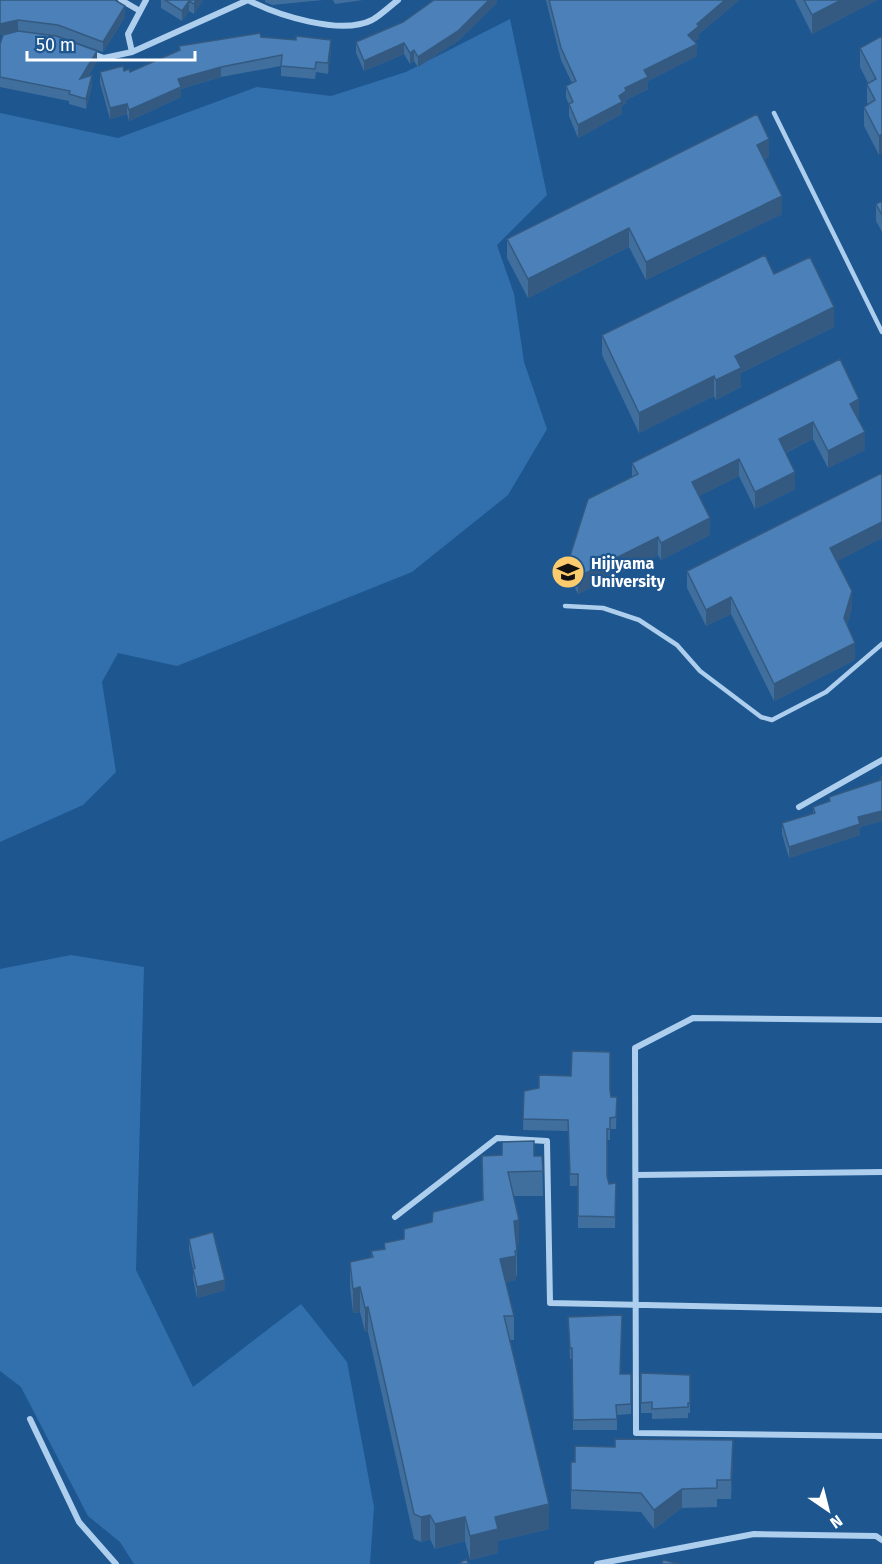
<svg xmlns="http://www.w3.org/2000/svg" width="882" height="1564" font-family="'Fira Sans',sans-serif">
	<rect width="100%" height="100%" fill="#1e5690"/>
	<path fill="#3270ad" d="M510,19L547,195L497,245L514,294L524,362L547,429L508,495L412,572L177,666L118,653L102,682L116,772L83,805L0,842V113L118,138L257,87L331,96L406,72Z
		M71,955L144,967L136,1270L193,1387L301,1304L347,1362L374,1507L370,1564H134L120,1542L88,1516L21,1387L0,1371V969Z"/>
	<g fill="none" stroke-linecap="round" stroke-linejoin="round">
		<path stroke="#aeceed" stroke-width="4.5" d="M774,113L882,332
			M565,606L603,608L639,620L677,645L700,671L761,717L772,720L826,692L882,644"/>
		<path stroke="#aeceed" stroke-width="6" d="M121,0L140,11
			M132,52L128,34L146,0
			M90,53L104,58L132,52L248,0C277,15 341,36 372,20C381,15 390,6 398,0
			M799,807L882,760
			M882,1020L693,1018L635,1048L636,1433L882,1436
			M636,1175L882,1172
			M395,1217L497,1138L547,1141L550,1303L882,1310
			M30,1419L79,1522L116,1564
			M597,1564L754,1534L876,1536L882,1540"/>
	</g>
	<path fill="#406f9e" d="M0,0H116L125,17L103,52L58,36L18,31L0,35Z
		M161,0H203L194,14L189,11L182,21L161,8Z
		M265,0H323L272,5L265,2Z
		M333,0H363L335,4Z
		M497,0V3L458,41L418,67L414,61L410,64L404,54L364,71L356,53V42Z
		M546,0H739L699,34V38L695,41L697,56L648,81V89L626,100V103L622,106V114L578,138L569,116V104L566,98V86L572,83L561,60Z
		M795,0H877L812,34Z
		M882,36L879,155L864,126V107L868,104L867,102V84L868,83L860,67V48Z
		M261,37L331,50L328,74L316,72L315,79L281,76V66L221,77L181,89V97L129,121L127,114L110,119L100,83V72L124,71L130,72L179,51V46Z
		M0,44L97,61L88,76L92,85L86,109L69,104V101L0,87Z
		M769,157L764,160L782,214L646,280L629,247L528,298L507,258V239Z
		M882,201V232L876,221V204Z
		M774,274L834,327L741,373V387L716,400L714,396L639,433L602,355V335Z
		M840,359L859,416L857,417L865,450L828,468L813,439L786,453L795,489L755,509L739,476L699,496L710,535L661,560L658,555L578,594L569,576V559L632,477V463Z
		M882,473V538L837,561L852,608L847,625L855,660L774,701L731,614L706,626L687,588V571Z
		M881,777H882V821L860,827V835L789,858L782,834V823L813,813V807L829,801V797L881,780Z
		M610,1090L611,1097H617L616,1129H610V1140H607V1176L609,1184L616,1183L615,1228H578V1186H570L568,1131L523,1130L524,1091Z
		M482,1156H542L543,1196H514L519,1244L517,1245V1275L516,1276V1280L506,1282L514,1316V1340H510L549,1529L498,1541V1553L470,1560L465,1541L435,1549L430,1539L421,1542L414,1539L368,1332H365L360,1312L353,1313L350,1287V1262L371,1257V1251L384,1249V1243L404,1239L432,1222L483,1200Z
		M189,1239L225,1290L197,1298L193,1279V1269L189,1249Z
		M568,1317L620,1374H631V1414L617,1415V1430H573L572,1359H570Z
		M641,1373L690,1375V1413H688V1418L652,1419V1413H641Z
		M733,1459L731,1499H717V1507L682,1508L654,1529L641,1512L571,1509V1462Z"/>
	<path fill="#345a81" d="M196,0H203L194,14V4Z
		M489,0H497V3L458,41L418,67V57Z
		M725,0H739L699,34V38L688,47V35L697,24Z
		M841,0H877L812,34V15Z
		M189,1V11L182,21V11Z
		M125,6V17L103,52V42Z
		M18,20V31L0,35V24Z
		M331,40V50L328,74V63Z
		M404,43V54L364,71V61Z
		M697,44V56L648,81V89L626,100V103L622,106V114L578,138V125L619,96L625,88L644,70Z
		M414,50V61L410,64V53Z
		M97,51V61L80,89V79Z
		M221,67V77L181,89V97L129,121V110L178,79Z
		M92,75V85L86,109V99Z
		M127,104V114L110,119V108Z
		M882,134V153L879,155V136Z
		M769,139V157L757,164V145Z
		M782,196V214L646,280V262Z
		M629,228V247L528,298V279Z
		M834,307V327L741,373V387L716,400V380L735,356Z
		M714,376V396L639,433V413Z
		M859,399V416L850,421V404Z
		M813,422V439L779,456V439Z
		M865,432V450L828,468V451Z
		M739,459V476L692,500V482Z
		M795,472V489L755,509V492Z
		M710,518V535L661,560V543Z
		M882,522V538L830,565V548Z
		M658,537V555L578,594V577Z
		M852,591V608L844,635V618Z
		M731,597V614L706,626V610Z
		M855,643V660L774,701V684Z
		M882,811V821L860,827V835L789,858V847L858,817Z
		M519,1220V1244L514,1246V1221Z
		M516,1256V1280L500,1284V1259Z
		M225,1280V1290L197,1298V1287Z
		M360,1287V1312L353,1313V1289Z
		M368,1307V1332H365V1308Z
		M733,1440V1459L731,1499V1480Z
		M682,1489V1508L654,1529V1510Z
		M549,1504V1529L498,1541V1553L470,1560V1536L495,1517Z
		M430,1515V1539L421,1542V1517Z
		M465,1517V1541L435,1549V1524Z"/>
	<path fill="#4b81b8" stroke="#345a81" stroke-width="1.5" d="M0,0H115L125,6L103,42L58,25L18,20L0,24Z
		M165,0H196L194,4L189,1L182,11Z
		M434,0H489L458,31L418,57L414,50L410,53L404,43L364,61L356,42L403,22Z
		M549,0H725L697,24L699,26L688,35L697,44L644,70L648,77L625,88L626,91L619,96L622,102L578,125L569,104L573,102L566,86L576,81L561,48Z
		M804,0H841L812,15Z
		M18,31L56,36L97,51L80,79L92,75L86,99L69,94L70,91L0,77V44L3,35Z
		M260,33L261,37L296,40V36L331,40L328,63L316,62L315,69L281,66L282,55L221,67L178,79L181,87L129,110L127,104L110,108L100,72L123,66L124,71L129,69L130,72L180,50L179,46Z
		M882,36V134L879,136L864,107L875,100L867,84L876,79L860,48Z
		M757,114L769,139L757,145L782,196L646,262L629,228L528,279L507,239Z
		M882,201V215L876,204Z
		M765,255L774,274L810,257L834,307L735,356L741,368L716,380L714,376L639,413L602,335Z
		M840,359L859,399L850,404L865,432L828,451L813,422L779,439L795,472L755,492L739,459L692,482L710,518L661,543L658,537L578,577L569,559L588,499L638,474L632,463Z
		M882,473V522L830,548L852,591L844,618L855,643L774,684L731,597L706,610L687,571Z
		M881,777H882V811L858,817L860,824L789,847L782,823L815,813L813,807L830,801L829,797L881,780Z
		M572,1051L610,1052V1090L611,1097H617L616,1117L610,1118V1129H607V1176L609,1184L616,1183L615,1217L578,1216V1174H570L568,1120L523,1119L524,1091L539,1088V1075L571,1076Z
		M534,1141V1156H542L543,1171L508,1172L519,1220L514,1221L517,1251H515L516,1256L500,1259L514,1316H504L549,1504L495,1517L498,1529L470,1536L465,1517L435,1524L430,1515L421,1517L414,1514L368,1307L365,1308L360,1287L353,1289L350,1262L373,1257L371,1251L385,1249L384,1243L404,1239V1229L432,1222L433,1212L483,1200L482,1156L502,1155V1142Z
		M213,1232L225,1280L197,1287L193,1269L195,1268L189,1239Z
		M622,1315L620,1374H631V1404L616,1405L617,1419L573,1420L572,1348H570L568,1317Z
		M641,1373L690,1375V1403H688V1407L652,1409V1402L641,1403Z
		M615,1439L733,1440L731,1480H717V1488L682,1489L654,1510L641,1493L571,1490V1462H575V1446L615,1447Z
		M466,1559L469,1564H458Z
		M663,1560L680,1564H662Z"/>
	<defs>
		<g id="university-disc" transform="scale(1.725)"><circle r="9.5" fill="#fccb6e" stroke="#1e5690"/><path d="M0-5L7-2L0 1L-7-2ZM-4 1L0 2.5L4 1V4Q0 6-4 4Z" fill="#111"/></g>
	</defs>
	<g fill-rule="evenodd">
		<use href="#university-disc" x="568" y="572"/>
	</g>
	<g text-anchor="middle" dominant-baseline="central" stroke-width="4.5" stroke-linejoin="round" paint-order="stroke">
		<g font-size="16" font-weight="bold" fill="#fff" stroke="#1e5690" text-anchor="start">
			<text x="591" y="563">Hijiyama<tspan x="591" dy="18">University</tspan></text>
		</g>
	</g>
	<g transform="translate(828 1510) rotate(145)" stroke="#1e5690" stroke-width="4.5" paint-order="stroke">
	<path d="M0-4.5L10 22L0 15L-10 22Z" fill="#ffffff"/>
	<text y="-9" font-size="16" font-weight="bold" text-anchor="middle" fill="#ffffff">N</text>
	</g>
	<path d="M27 51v9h168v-9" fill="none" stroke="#ffffff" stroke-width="3"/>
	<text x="36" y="51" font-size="18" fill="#ffffff" stroke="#1e5690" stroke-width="4.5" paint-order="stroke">50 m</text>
</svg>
